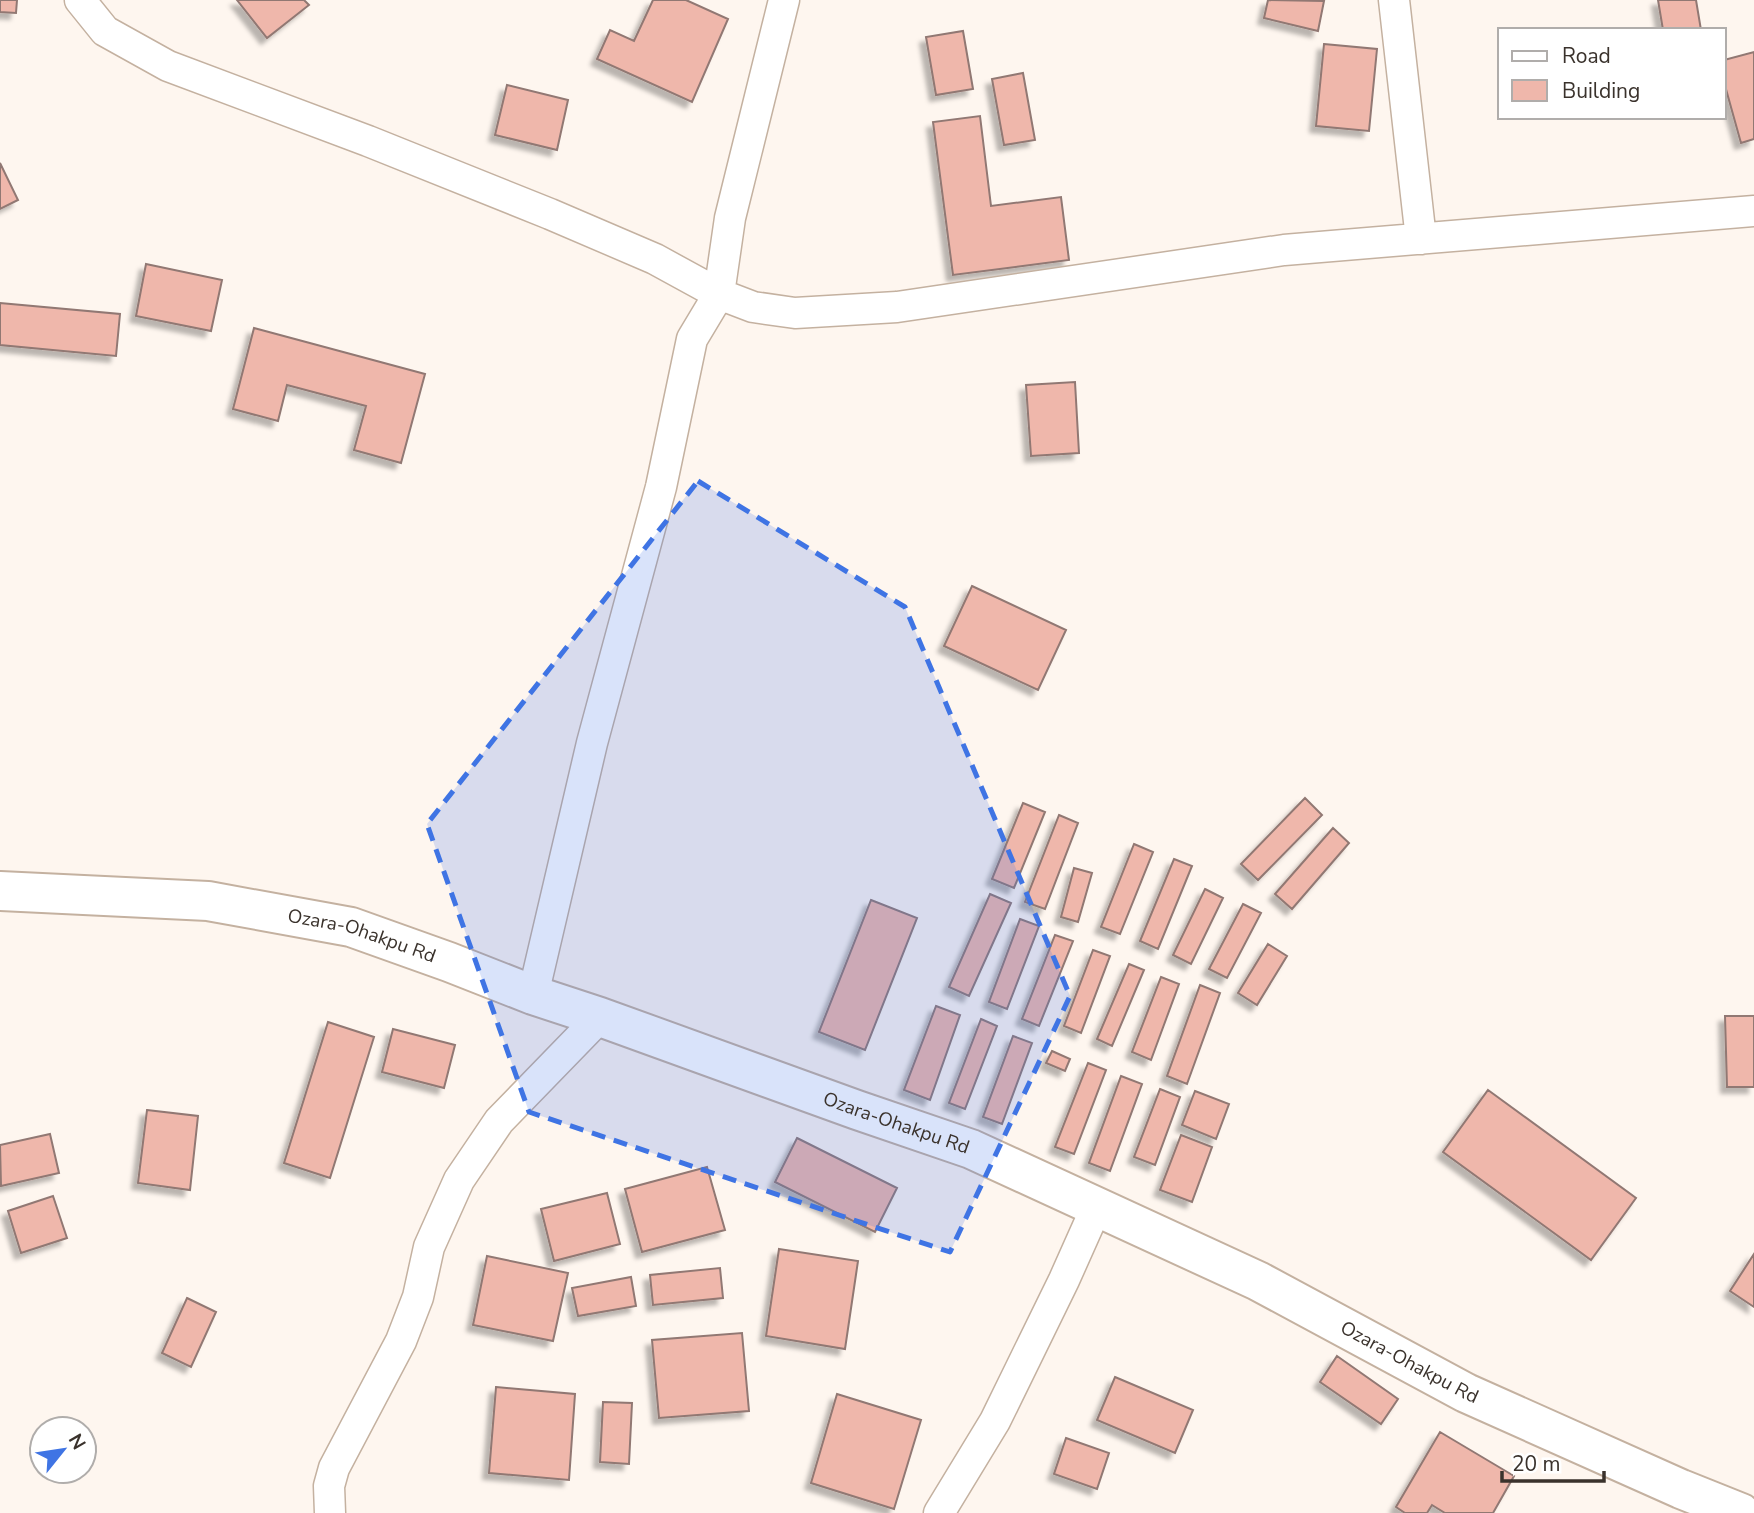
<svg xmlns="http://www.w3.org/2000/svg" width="1754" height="1513" font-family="'Nunito Sans',sans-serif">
	<defs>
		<filter id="shadow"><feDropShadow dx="-6" dy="6" stdDeviation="2" flood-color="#0004"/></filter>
	</defs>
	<rect width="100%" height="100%" fill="#fef6ef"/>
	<path fill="#efb7ab" stroke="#917873" stroke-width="2" filter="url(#shadow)" d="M0,0H17L16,13L0,12Z
		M237,0H304L309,5L267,38Z
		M653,0H686L728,19L692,102L597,59L610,30L634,41Z
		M1268,0L1324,1L1318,31L1264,18Z
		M1658,0H1696L1701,30H1663Z
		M963,31L973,89L936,95L926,37Z
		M1324,44L1377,49L1369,131L1316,126Z
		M1754,52V139L1741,143L1724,82V60Z
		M1023,73L1035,140L1004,145L992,79Z
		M507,85L568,100L557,150L495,135Z
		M980,116L991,206L1061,197L1069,260L953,275L933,122Z
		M0,163L18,200L0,209Z
		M146,264L222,280L211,331L136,316Z
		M0,303L120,314L116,356L0,345Z
		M254,328L425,374L401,463L354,450L366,406L287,385L278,421L233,409Z
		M1075,382L1079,453L1031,456L1026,385Z
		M972,586L1066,630L1038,690L944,646Z
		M1305,798L1322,815L1258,880L1241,864Z
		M1023,803L1045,812L1014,888L992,879Z
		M1059,815L1078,823L1045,909L1025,902Z
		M1333,828L1349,843L1292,909L1275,894Z
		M1134,844L1153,852L1120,934L1101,927Z
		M1174,859L1192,866L1158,949L1140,941Z
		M1074,868L1092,873L1078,922L1061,917Z
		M1205,889L1223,898L1191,964L1173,955Z
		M990,894L1011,903L969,996L949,987Z
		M871,900L917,918L865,1050L819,1032Z
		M1243,904L1261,913L1227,978L1209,969Z
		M1020,919L1039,926L1007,1009L989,1002Z
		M1055,935L1073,941L1039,1026L1022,1019Z
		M1268,944L1287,956L1257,1005L1238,993Z
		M1093,950L1110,956L1081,1033L1064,1026Z
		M1129,964L1144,970L1112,1046L1097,1039Z
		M1161,977L1179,984L1151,1060L1132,1052Z
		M1200,985L1220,993L1187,1084L1167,1076Z
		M936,1006L960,1015L930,1100L904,1090Z
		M1725,1016H1754V1087H1727Z
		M981,1019L997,1026L965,1109L949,1103Z
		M328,1022L374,1037L330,1178L284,1163Z
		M393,1029L455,1045L444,1088L382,1072Z
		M1013,1036L1032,1043L1002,1124L983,1117Z
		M1052,1051L1070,1059L1065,1071L1046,1063Z
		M1088,1063L1106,1070L1074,1154L1055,1147Z
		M1121,1076L1142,1084L1110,1171L1089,1163Z
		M1160,1089L1180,1097L1155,1165L1134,1157Z
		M1488,1090L1636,1198L1591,1260L1443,1152Z
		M1195,1091L1229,1104L1216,1139L1182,1125Z
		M147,1110L198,1116L190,1190L138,1183Z
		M50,1134L59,1173L1,1186L0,1145Z
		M1181,1135L1212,1147L1192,1202L1160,1190Z
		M797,1138L897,1188L875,1232L775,1182Z
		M707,1167L725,1230L642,1252L625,1189Z
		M607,1193L620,1244L554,1261L541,1209Z
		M53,1196L67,1238L21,1253L8,1211Z
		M779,1249L858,1261L845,1349L766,1336Z
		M1754,1254V1307L1730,1291Z
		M487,1256L568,1273L553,1341L473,1325Z
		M720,1268L723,1298L653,1305L650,1275Z
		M631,1277L636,1306L578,1316L572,1288Z
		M187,1298L216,1312L191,1367L162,1353Z
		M742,1333L749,1411L659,1418L652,1340Z
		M1337,1356L1398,1399L1381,1424L1320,1382Z
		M1115,1377L1193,1410L1175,1453L1097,1420Z
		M496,1387L575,1394L569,1480L489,1473Z
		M837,1394L921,1420L894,1509L811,1483Z
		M603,1402L632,1403L629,1464L600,1462Z
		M1440,1432L1514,1476L1493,1513H1445L1432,1505L1427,1513H1405L1396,1507Z
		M1066,1438L1109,1453L1097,1489L1054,1474Z"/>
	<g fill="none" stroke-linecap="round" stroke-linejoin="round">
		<g stroke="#c4b1a0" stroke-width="33">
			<path id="street" d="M80,0L105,31L168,66L368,141L550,214L655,259L719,294L753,307L795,313L897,307L1284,250L1754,211
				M1394,0L1421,239
				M533,995L592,743L661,487L692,339L719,294L730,218L784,0
				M330,1513L329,1486L334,1468L401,1341L418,1297L429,1247L459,1180L499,1121L600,1017
				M939,1513L995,1421L1064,1280L1097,1206"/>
		</g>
		<g stroke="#c4b1a0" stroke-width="42">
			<g id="secondary">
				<path id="s1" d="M0,891L208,901L351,927L449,962L533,995L600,1017L857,1110L971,1149L1258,1281L1466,1393L1681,1489L1741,1513"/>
			</g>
		</g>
		<use href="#street" stroke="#fff" stroke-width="30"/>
		<use href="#secondary" stroke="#fff" stroke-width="38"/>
	</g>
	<path fill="#3f74e4" fill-opacity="0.2" stroke="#3f74e4" stroke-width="5" stroke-dasharray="14 9" stroke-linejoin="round" d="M698,481L905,607L1070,996L950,1252L529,1112L427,824Z"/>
	<g text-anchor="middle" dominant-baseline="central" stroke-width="7" stroke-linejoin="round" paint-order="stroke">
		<g font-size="19" fill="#3a322c" stroke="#fff">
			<text stroke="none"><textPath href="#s1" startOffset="366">Ozara-Ohakpu Rd</textPath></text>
			<text stroke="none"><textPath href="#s1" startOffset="933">Ozara-Ohakpu Rd</textPath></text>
			<text stroke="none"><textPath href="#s1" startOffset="1500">Ozara-Ohakpu Rd</textPath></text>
		</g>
	</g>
	<rect x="1498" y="28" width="228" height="91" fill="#ffffff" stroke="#b0adab" stroke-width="2"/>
	<rect x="1512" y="51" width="35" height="10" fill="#ffffff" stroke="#b0adab" stroke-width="2"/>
	<text x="1562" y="63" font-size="21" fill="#3a322c">Road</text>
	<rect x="1512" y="80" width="35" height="21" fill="#efb7ab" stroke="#b0adab" stroke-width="2"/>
	<text x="1562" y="98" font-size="21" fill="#3a322c">Building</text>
	<g transform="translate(63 1450) rotate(60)"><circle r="33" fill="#ffffff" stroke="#b0adab" stroke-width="2"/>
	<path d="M0-5L12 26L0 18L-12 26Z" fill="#3f74e4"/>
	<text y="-10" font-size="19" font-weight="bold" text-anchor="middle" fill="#3a322c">N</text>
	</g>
	<path d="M1502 1471v10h102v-10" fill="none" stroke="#3a322c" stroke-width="3.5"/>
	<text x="1512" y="1471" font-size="21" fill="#3a322c" stroke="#ffffff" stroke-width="5" paint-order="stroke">20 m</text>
</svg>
